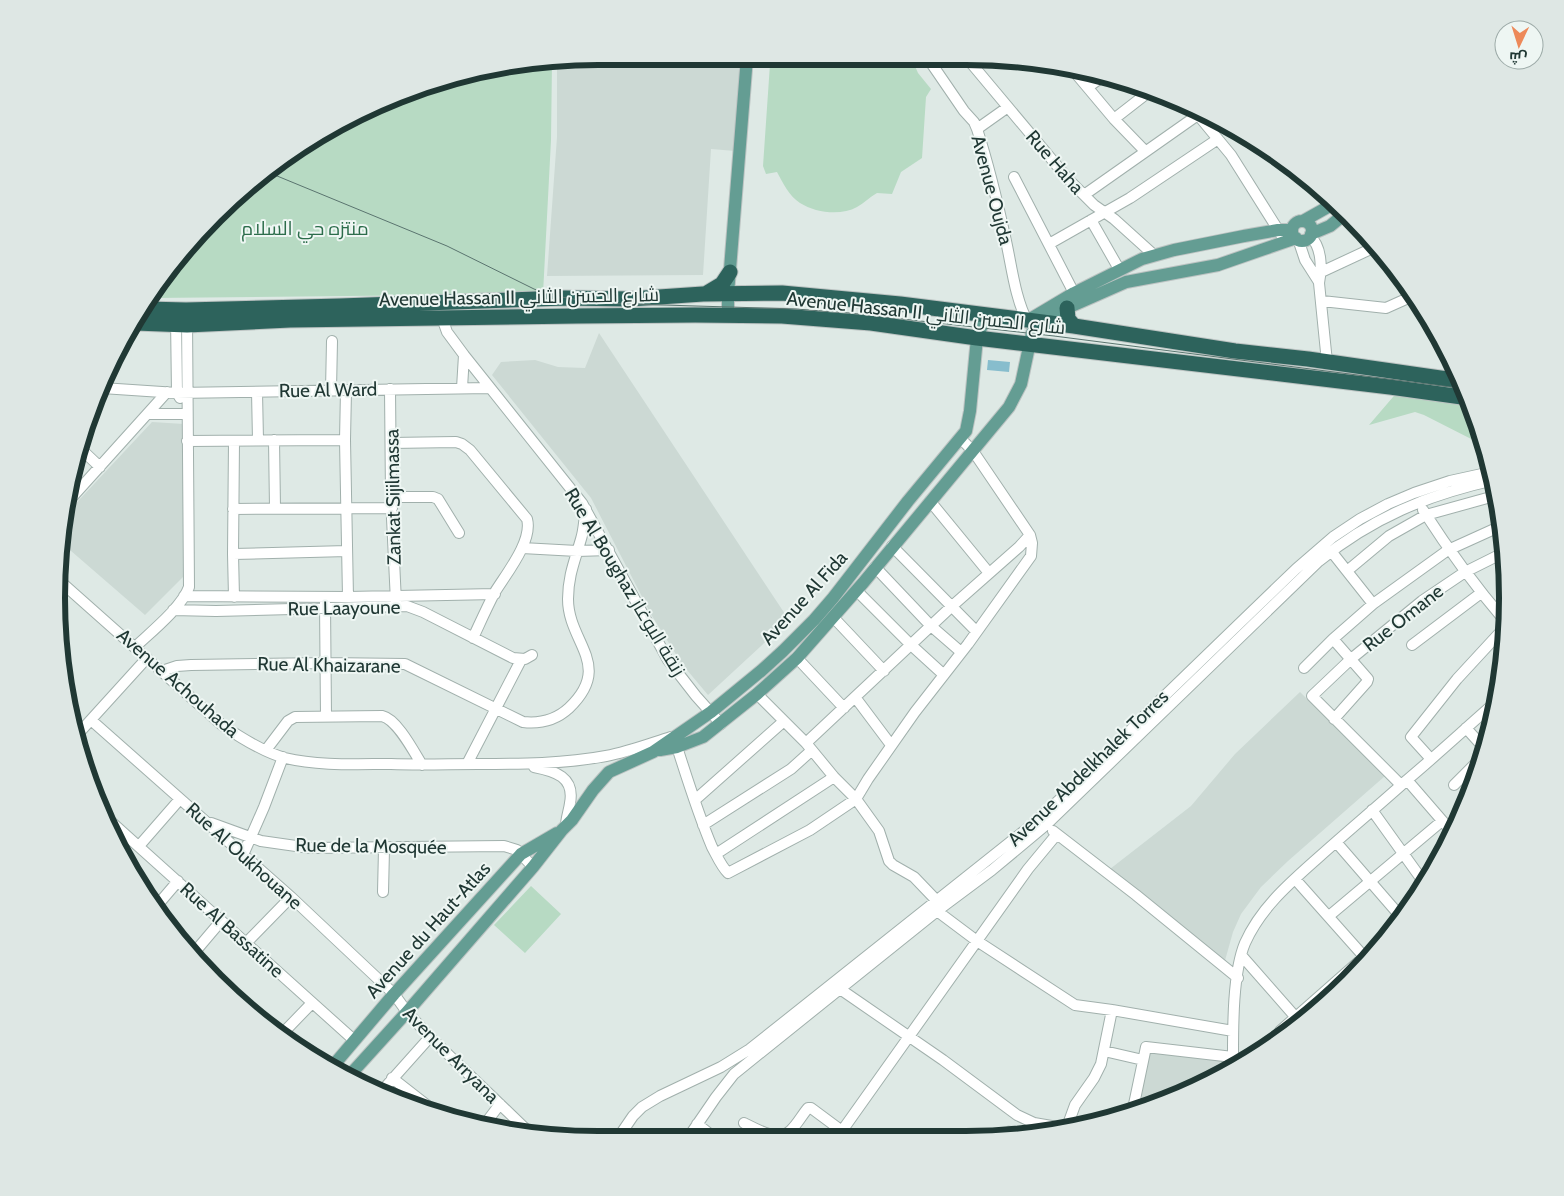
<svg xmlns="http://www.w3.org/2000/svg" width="1564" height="1196" font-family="Cabin,Cairo,sans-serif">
	<rect width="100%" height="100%" fill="#dee9e5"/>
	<path fill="#ccd9d4" d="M598,56L741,57L735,151L711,149L703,275L547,276L557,137V62Z
		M599,333L789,620L708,695L682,664L652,616L591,498L492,375L501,362L535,360L558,367L585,368Z
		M152,422L184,424V576L145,615L63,544L65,515Z
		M1300,692L1385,776L1288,861L1261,887L1241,914L1233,932L1224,964L1110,869L1191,806L1235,754Z
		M1149,1050L1222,1060L1223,1072L1173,1099L1140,1107Z
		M1008,1125L1047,1132L1036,1135H998Z"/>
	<path fill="#b7dac3" d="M765,57H911L918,73L931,89L926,97L922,158L901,172L892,194L877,193C870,197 864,203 857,207C841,216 816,213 800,203C789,196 783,183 777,172L766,174L763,166L770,64L764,59Z
		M552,62L551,140L543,294L152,298L191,241L268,168L327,129L458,75Z
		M1399,390L1469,400L1483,445L1424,415L1415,412L1369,425Z
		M531,886L561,914L525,953L494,925Z"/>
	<path fill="#87bdcd" d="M988,360L1010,362L1009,372L987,370Z"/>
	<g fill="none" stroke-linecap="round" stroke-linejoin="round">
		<g stroke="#a1b0ac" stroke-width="12">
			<path id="minor" d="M927,57L964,111L974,122L977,129C989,166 998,204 1006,241C1012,268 1015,298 1028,323
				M966,57L1069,180L1094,205L1114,219L1155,256
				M1072,69L1114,119L1145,151
				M1088,87L1105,75
				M1198,115L1231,155L1282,236
				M1114,119L1150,91
				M977,129L1008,107
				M1014,177L1074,293
				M1084,195L1202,112
				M1091,220L1119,269
				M1310,236C1322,247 1322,268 1319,283L1327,362
				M1298,239L1305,260L1319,282
				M1049,244L1130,198L1218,139
				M1317,274L1375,247
				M1322,301L1386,308L1415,295
				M442,318L447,332L464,355L582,503L668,660L696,696L721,724
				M176,319L177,393L180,398
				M102,388L177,393L489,388
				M462,388L464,355
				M390,389L391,497L396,602
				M331,390L332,341
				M346,390L345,440L348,597
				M257,392L258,440
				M148,414H186
				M274,440L275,508
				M187,441L345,440
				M234,441L233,554L234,597
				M391,443L456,442L462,444L470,450L527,519C533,541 506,574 495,592C487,607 480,623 473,638
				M81,449L100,467
				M391,497H433L438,499L459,533
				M930,501L989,573
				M66,504L167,392
				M233,509L392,508
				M1423,510C1448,549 1475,586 1505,621
				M892,546L976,631
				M522,548L577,551L609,550
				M1331,551L1373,604
				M233,554L347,551
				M875,567L931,626L961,652
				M1347,571L1389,536L1426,515L1498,495
				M61,582L222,725C241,738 263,752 285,758C319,766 356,764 391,764C420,765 449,764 478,764C521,764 564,764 606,756C628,752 649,744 671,737
				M856,590L910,644L944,675
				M184,596L348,597L495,594
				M325,603L326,717
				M173,610L216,611L407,606L423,612L513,658L525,659L532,655
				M833,617L884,671
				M1412,645L1481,593
				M135,647C151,632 182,607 189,587L187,319
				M797,658L844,708
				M1304,668L1333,639
				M162,671L177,666L191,665L325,663L405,664L523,722C541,724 556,720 569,708C614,665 568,643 568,599C568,576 575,560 581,539C584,530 584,519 586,509
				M757,694L806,743L834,777L856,799L879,831L889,861L893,865L914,877L937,901
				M855,697L891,745
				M1334,719L1367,682L1368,679L1333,639L1373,604L1448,550L1501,526
				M91,720L291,897L394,994L407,1012L430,1037L532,1135
				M1466,728L1484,748
				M78,734L147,658
				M806,743L951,607L1019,547L1030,535
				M677,747C688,781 698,814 712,847C717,856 721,866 728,873L810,830L856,799L868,779L915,712L968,644L1031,556L1032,543L1030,535L973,451L960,438
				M266,750L288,721L295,717L382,716C397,719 414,752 422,765
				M1430,758L1411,737L1457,679L1505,627
				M467,764L521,660
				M534,767C555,771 575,777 570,803C569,811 566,818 566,826
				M1407,780L1452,832
				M1401,785L1312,696L1351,659L1422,601L1465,572L1503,553
				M1454,785L1480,759
				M695,800L784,721
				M1372,810L1425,884
				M108,819L355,1041
				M211,823L261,841L310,848L504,846L517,850L533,867
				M703,825L791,769L811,751
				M1053,831L1136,895L1238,978
				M1336,842L1401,917
				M139,846L180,799
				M716,854L834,777
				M243,855L264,807L283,757
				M1295,879L1367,960
				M383,892L384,849
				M155,908L178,881
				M937,911L977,941L1075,1005L1112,1010L1233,1031
				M1329,916L1442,821
				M1394,926L1401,918
				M246,943L291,897
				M193,954L221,921
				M1241,955L1299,1021
				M840,989L943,1060L1017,1115L1034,1123L1063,1128
				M281,1035L312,1003
				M1278,1039L1280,1031L1364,957
				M1104,1051L1143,1060
				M1233,1067C1233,1032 1232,974 1245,943C1261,907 1291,882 1319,857C1348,831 1378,806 1407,780C1438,754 1468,726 1498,700
				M392,1078L433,1110
				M380,1093L430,1037
				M1133,1109L1146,1047L1233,1057
				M744,1123C756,1129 778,1142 790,1131C797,1125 802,1115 808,1108H811L842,1131
				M485,1124L500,1104
				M697,1124L711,1135
				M1067,1127L1075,1105L1094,1078L1101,1064L1112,1010
				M620,1135L633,1116L642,1107L660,1096L721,1067L750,1049L1033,824L1094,768L1152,708L1242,621L1296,569L1333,537L1360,519L1388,504L1414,493L1450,481L1491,472
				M690,1135L716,1097L734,1074L937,911L992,870L1046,825L1319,561C1372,518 1427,495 1494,480
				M839,1135L1028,869L1057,834"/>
		</g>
		<g stroke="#bcc3c2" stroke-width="14">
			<path id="major" d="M1303,221L1335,203
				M1292 231a10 10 0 1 1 20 0a10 10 0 1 1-20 0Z
				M1311,234L1330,226L1346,213
				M728,315V294L747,57
				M1027,321L1074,293L1142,259L1174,250L1244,236L1278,230H1292
				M660,750L677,747L703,737L757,694L797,658L863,583L1009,407L1021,384L1032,333L1036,327L1047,319L1067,308L1126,282L1218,265L1296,238
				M332,1067L394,994L521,854L557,833
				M349,1076L407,1012L533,867L562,830L572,820L593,790L609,772L653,752L711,712L761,671L783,651L814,620L833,598L908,501L966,431L970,411L977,338L986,316"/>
		</g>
		<g stroke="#bcc3c2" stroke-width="17">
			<path id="highway" d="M707,293L722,284L730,272
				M1067,308L1068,319L1074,326
				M145,309L186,310L340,306L565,298L630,299L703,294L782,293L900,304L1074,326L1235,351L1308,359L1461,381
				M136,323L187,325L290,320L577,316L695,315L782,316L871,323L977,338L1390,387L1469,398"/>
		</g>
		<use href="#minor" stroke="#fff" stroke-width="10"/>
		<use href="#major" stroke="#649d93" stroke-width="12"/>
		<use href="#highway" stroke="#2d635c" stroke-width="15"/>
		<path stroke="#5a746f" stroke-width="1" d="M265,171L447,246L534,289L550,295L596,303L796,309L849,313L1054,336L1466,389"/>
	</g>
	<g text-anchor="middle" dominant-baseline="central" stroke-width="4" stroke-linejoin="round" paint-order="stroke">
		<g font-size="19" fill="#203834" stroke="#eef6f3">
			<text transform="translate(1055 162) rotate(49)">Rue Haha</text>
			<text transform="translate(992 190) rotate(75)">Avenue Oujda</text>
			<text transform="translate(519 297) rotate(-1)">Avenue Hassan II شارع الحسن الثاني</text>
			<text transform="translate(926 313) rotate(6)">Avenue Hassan II شارع الحسن الثاني</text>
			<text transform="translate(328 390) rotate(-1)">Rue Al Ward</text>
			<text transform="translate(393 497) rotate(-91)">Zankat Sijilmassa</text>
			<text transform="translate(625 582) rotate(59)">Rue Al Boughaz زنقة البوغاز</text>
			<text transform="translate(804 598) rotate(-48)">Avenue Al Fida</text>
			<text transform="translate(344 608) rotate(-1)">Rue Laayoune</text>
			<text transform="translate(1403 618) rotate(-38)">Rue Omane</text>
			<text transform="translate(329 665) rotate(1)">Rue Al Khaizarane</text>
			<text transform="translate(178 683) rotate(41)">Avenue Achouhada</text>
			<text transform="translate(1088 768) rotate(-44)">Avenue Abdelkhalek Torres</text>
			<text transform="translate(371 846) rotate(1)">Rue de la Mosquée</text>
			<text transform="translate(244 856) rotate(42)">Rue Al Oukhouane</text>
			<text transform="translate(232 930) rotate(42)">Rue Al Bassatine</text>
			<text transform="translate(428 930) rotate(-48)">Avenue du Haut-Atlas</text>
			<text transform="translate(451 1055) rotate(45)">Avenue Arryana</text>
		</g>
		<g font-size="19" fill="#2c6d4b" stroke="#eef6f3">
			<text x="305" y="228">منتزه حي السلام</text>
		</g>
	</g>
	<path d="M0 0H1564V1196H0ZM598 65H966A533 533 0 0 1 1499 598V598A533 533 0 0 1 966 1131H598A533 533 0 0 1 65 598V598A533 533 0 0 1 598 65Z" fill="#dee7e4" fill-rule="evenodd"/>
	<path fill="none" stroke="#203834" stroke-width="6" d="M598 65H966A533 533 0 0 1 1499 598V598A533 533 0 0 1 966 1131H598A533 533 0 0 1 65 598V598A533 533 0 0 1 598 65Z"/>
	<g transform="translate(1519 45) rotate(184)"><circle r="24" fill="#eef6f3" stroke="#9caaa7"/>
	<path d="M0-4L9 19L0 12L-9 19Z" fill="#ed8959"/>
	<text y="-8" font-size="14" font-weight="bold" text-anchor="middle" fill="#203834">ش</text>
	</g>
</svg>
